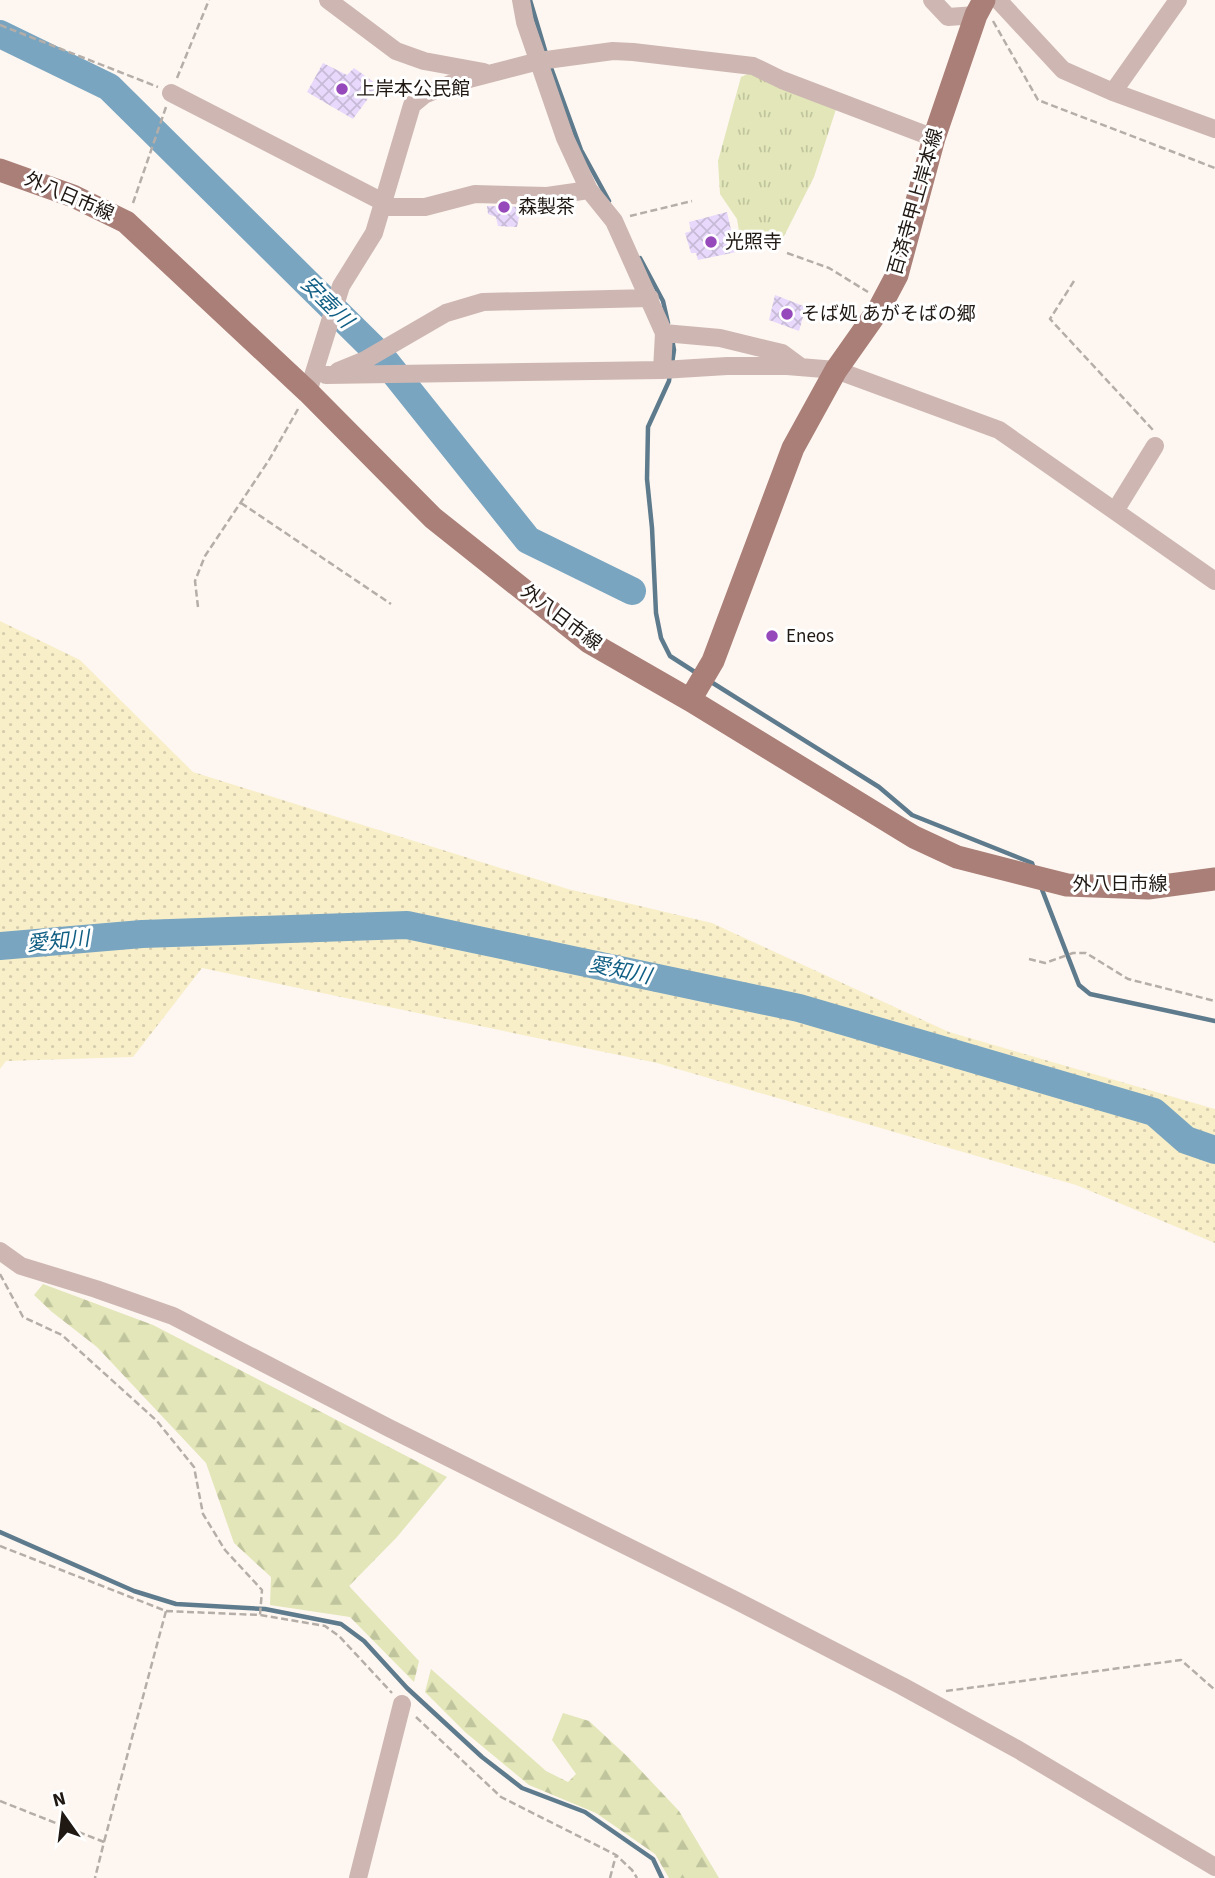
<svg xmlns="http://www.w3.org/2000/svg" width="1215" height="1878" font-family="'Source Sans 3','Noto Sans JP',sans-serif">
	<defs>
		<pattern id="grass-tufts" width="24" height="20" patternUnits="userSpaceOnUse" patternTransform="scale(1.75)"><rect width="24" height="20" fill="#e2e6b8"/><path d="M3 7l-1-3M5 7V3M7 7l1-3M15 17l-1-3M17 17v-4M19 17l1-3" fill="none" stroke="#c1c59d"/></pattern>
		<pattern id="forest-firs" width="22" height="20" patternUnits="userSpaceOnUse" patternTransform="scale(1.75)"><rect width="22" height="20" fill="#e2e6b8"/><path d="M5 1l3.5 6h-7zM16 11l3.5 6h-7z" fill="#c1c59d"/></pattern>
		<pattern id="sand-dots" width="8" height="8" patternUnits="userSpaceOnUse" patternTransform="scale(1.75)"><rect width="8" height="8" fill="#f8efc9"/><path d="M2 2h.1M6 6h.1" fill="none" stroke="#d4ccac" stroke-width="1.8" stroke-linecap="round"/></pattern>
		<pattern id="building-cross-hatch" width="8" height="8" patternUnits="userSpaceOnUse" patternTransform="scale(1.75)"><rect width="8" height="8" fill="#e8d9fc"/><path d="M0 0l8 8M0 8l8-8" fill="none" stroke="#c7bad7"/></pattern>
	</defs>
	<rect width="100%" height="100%" fill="#fef7f1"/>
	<path fill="url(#grass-tufts)" d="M752,72L837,106L814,177L779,246L741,243L737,219L720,194L718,161L741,77Z"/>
	<path fill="url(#forest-firs)" d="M43,1284L153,1325L447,1477L397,1537L349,1586L419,1661L414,1682L350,1617L270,1605L271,1577L234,1543L206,1463L97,1347L52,1312L34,1295Z
		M431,1669L546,1771L568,1782L576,1774L552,1740L563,1713L589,1721L629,1758L679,1811L719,1878H669L655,1854L596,1813L529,1785L465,1732L425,1692Z"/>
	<path fill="url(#sand-dots)" d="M0,621L80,660L193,772L568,889L712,923L949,1032L1215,1109V1243L1076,1185L657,1063L202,968L133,1057L6,1061L0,1069Z"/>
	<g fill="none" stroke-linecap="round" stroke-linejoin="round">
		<path stroke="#5e7b8d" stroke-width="4.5" d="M530,0L547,57
			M550,65L581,150L609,201
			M640,258L663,301L668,323
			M672,339L674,350L672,364
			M670,373L669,381L648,427L647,479L652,528L656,613L661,638L670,656L698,674
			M708,680L879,787L912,815L1032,863L1034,869
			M1041,887L1079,985L1090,994L1215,1021
			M0,1532L134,1591L176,1604L265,1609L341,1624L364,1641L407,1688L482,1757L522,1788L585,1812L653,1859L662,1878"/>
		<path stroke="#79a5c1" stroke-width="28" d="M0,34L109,87L381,356L528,540L632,591
			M0,946L142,934L407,925L799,1008L1154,1112L1186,1140L1215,1150"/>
	</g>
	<path fill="url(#building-cross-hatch)" d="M323,63L347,75L354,68L378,85L353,119L307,92Z
		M487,206L521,207L517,227L498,226L496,217L488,214Z
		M727,212L736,252L698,260L696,253H691L685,233L691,231L689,222Z
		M775,295L806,307L799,331L769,320Z"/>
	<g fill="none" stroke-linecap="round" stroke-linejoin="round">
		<path stroke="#b5aea8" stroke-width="2.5" stroke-dasharray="7 3.5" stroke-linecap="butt" d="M993,21L1038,100L1215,168
			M0,25L158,87
			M177,78L209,0
			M133,203L166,107
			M630,216L692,201
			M787,253L829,268L868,292
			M1074,281L1050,319L1153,430
			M241,503L391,604
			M198,607L195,581L205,556L269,460L298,409
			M1029,959L1045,963L1073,953H1086L1128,979L1215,1001
			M0,1274L23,1317L62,1335L157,1421L194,1467L203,1514L225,1550L262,1590L260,1615
			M0,1546L166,1611L104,1842
			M166,1611L260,1615L325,1626L339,1636L392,1693
			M946,1691L1181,1660L1215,1690
			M416,1717L501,1797L616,1855L632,1870L637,1878
			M0,1801L104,1842L95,1878
			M610,1878L616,1855"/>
		<path stroke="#ceb7b3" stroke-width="18" d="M328,0L396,51L424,61L484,72
			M521,0L525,22L565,138L589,190L614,221L664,333L662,370
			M932,0L948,17L976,15
			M998,0L1063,70L1113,92L1215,129
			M1113,92L1178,0
			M171,93L383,202
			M382,207H425L475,194L547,196L589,190
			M664,333L720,338L782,353L801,367
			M338,371L365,360L446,313L483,302L650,298
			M326,375L662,370L727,366H787L836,370L999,430L1215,581
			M308,392L341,286L374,233L412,105L424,95L450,84L539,61L613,51L633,52L753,66L782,80L934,138
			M1115,511L1155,446
			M0,1251L21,1266L96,1289L173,1316L389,1428L731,1598L902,1686L1017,1749L1215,1867
			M358,1878L402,1704"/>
		<path stroke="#a97f78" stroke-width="23" d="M0,170L73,196L126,222L308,392L433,518L589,642L690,700L914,837L957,857L1067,885L1148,888L1215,879
			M690,700L713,661L793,448L836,370L879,309L897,275L934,138L976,15L984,0"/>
	</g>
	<g fill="#9649ba" stroke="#fff" stroke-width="2.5">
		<circle cx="342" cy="89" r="7"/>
		<circle cx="504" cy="207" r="7"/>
		<circle cx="711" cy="242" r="7"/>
		<circle cx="787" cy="314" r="7"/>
		<circle cx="772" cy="636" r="7"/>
	</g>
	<g text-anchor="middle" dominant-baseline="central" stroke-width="6" stroke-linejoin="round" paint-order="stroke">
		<g font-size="19" fill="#1f1813" stroke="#fff" text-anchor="start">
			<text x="356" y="89">上岸本公民館</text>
			<text x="518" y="207">森製茶</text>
			<text x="725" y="242">光照寺</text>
			<text x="801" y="314">そば処 あがそばの郷</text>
			<text x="786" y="636">Eneos</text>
		</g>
		<g font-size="19" fill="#1f1813" stroke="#fff">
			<text transform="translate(69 197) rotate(23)">外八日市線</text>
			<text transform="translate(916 202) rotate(-74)">百済寺甲上岸本線</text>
			<text transform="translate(561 618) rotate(37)">外八日市線</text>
			<text x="1120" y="884">外八日市線</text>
		</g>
		<g font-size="21" font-style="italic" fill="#115f84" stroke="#fff">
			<text transform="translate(327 302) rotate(45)">安壺川</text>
			<text transform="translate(58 941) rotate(-5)">愛知川</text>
			<text transform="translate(620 970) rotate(12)">愛知川</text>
		</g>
	</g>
	<g transform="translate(63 1815) rotate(346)" stroke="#ffffff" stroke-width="5" paint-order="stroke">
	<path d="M0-5L12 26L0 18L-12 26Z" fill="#1f1813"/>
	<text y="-10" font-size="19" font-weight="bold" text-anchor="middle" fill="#1f1813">N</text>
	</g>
</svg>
